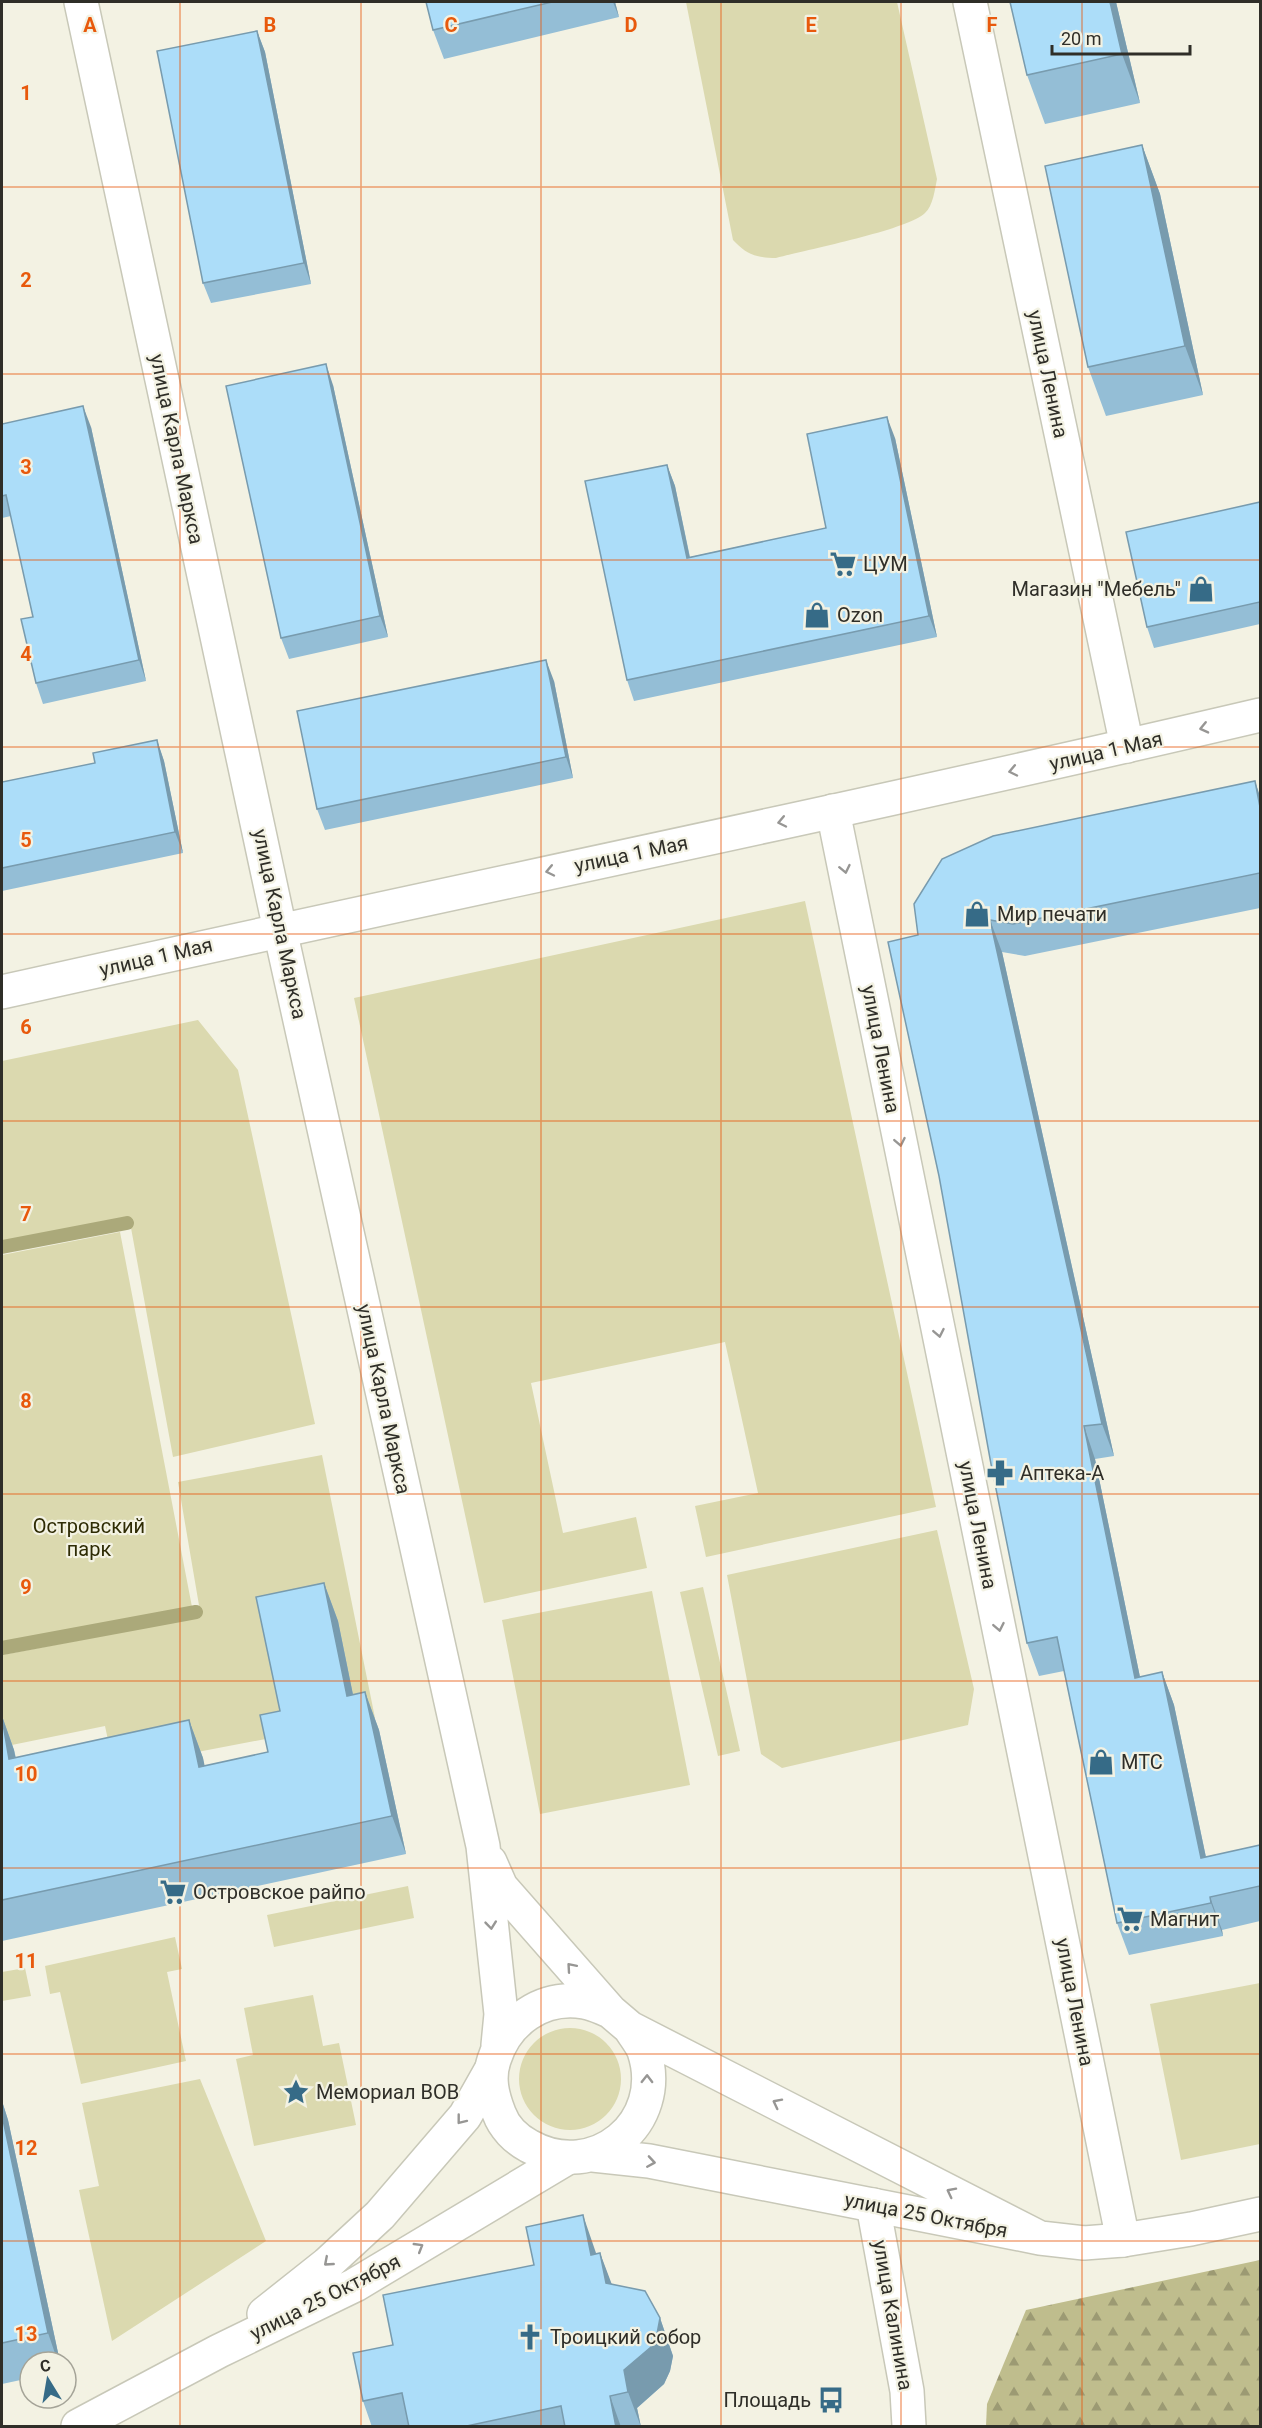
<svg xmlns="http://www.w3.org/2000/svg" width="1262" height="2428" font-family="Roboto,sans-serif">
	<defs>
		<pattern id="forest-firs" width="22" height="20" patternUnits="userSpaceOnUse" patternTransform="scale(1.5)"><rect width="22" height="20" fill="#bfbd8d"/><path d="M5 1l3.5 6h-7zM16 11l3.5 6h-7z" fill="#9c9a73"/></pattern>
	</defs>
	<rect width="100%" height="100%" fill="#f3f2e3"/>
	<path fill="#dbd9af" d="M686,2H897L937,179C935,189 933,206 925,213C908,230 805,250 776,258C756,258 746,254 733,240Z
		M805,901L936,1507L706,1557L695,1506L758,1493L725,1342L531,1383L563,1533L636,1517L647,1568L484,1603L354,998Z
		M198,1020L238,1070L315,1424L173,1457L129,1217L2,1241V1061Z
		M120,1232L192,1607L2,1644V1255Z
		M322,1455L375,1718L114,1768L105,1726L2,1747V1655L201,1617L178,1482Z
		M937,1530L974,1689L968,1725L782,1768L761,1754L727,1575Z
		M703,1587L740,1751L718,1756L680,1592Z
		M652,1591L690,1785L540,1814L502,1620Z
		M408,1886L414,1918L274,1947L267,1915Z
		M175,1937L182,1969L167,1972L186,2061L81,2084L60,1992L50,1994L45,1966Z
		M25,1968L31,1996L2,2001V1972Z
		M1260,1983V2144L1181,2160L1150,2004Z
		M313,1995L323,2046L339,2043L356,2125L254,2146L236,2059L253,2055L244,2008Z
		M519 2079a51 51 0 1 1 102 0a51 51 0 1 1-102 0Z
		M200,2079L266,2241L112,2341L79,2190L99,2186L82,2103Z"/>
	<path fill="url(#forest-firs)" d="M1260,2260V2426H986L987,2404L1026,2310Z"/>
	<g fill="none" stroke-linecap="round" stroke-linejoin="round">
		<path stroke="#aba97a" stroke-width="14" d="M2,1247L127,1223
			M2,1648L196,1612"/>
		<g stroke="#c8c8b8" stroke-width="36">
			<path id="pedestrian" d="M873,2205L907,2391L909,2426"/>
		</g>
		<g stroke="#c8c8b8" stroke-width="36">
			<path id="minor" d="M970,2L1127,746
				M833,811L1123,2240"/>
		</g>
		<g stroke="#c8c8b8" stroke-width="36">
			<path id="tertiary" d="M2,992C421,898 842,813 1260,715
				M264,2314L327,2264L380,2215L465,2116L491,2070
				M78,2426L219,2351L355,2285L567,2158"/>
		</g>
		<g stroke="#c8c8b8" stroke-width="36">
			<path id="secondary" d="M81,2L280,930L483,1846L501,2014L498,2045
				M490,1862L501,1887L610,2011L630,2028L1040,2238
				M610,2011C602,2008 593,2003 584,2002C542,1995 506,2021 494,2060C488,2078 492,2095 499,2113C504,2127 516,2139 529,2146C594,2183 668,2123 644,2051C641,2043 634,2035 630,2028
				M593,2155L649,2161L1040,2238L1084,2243L1123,2240L1191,2229L1260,2214"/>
		</g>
		<use href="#pedestrian" stroke="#fff" stroke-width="33"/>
		<use href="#minor" stroke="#fff" stroke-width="33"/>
		<use href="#tertiary" stroke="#fff" stroke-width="33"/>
		<use href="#secondary" stroke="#fff" stroke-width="33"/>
	</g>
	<path fill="#94bed6" d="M426,2H615L619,17L444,59L433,30Z
		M1116,2L1140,103L1045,124L1027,75Z
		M257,31L265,52L311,284L211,303L203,283Z
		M1142,145L1160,194L1203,395L1106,416L1088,367Z
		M333,385L388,637L289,659L281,638Z
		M2,424L91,427L146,681L43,704L36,683L33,617L11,516L2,518Z
		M895,438L937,637L634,701L627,680L667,465L675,486L690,557L826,528Z
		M1260,502V624L1154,648L1147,627Z
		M554,681L573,778L325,830L317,809Z
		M157,740L164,761L183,853L2,891V782L95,763Z
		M1260,796V908L1025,956L1002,952L1114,1456L1095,1459L1140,1677L1162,1672L1174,1705L1206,1857L1260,1845V1921L1222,1930L1223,1936L1129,1955L1117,1923L1064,1671L1039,1676L1027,1643L918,935Z
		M324,1583L338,1621L353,1695L365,1692L379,1730L406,1854L2,1941V1716L14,1750L16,1758L189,1720L203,1758L204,1766L268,1752L280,1711Z
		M2,2101L8,2120L60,2362H30V2378L2,2384Z
		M596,2253H600L611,2284L660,2318L673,2356L670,2371L664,2384L637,2408L641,2427H372L363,2401Z"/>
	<path fill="#789bae" d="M613,2H615L619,17Z
		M1110,2H1116L1140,103L1122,54Z
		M257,31L265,52L311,284L304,263Z
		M1142,145L1160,194L1203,395L1185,346Z
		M326,364L333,385L388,637L380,616Z
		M83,406L91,427L146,681L139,660Z
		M887,417L895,438L937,637L929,616Z
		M667,465L675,486L694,578L687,558Z
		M546,660L554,681L573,778L566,757Z
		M157,740L164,761L183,853L175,832Z
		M1255,781L1260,796V807Z
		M990,920L1002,952L1114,1456L1102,1424Z
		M1084,1426L1095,1459L1147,1711L1135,1678Z
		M324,1583L338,1621L361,1734L347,1696Z
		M1162,1672L1174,1705L1213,1891L1201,1858Z
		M365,1692L379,1730L406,1854L392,1816Z
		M2,1716L14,1750L23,1797L9,1759Z
		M189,1720L203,1758L213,1804L199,1767Z
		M1210,1897L1222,1930L1223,1936L1211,1903Z
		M2,2101L8,2120L60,2362H58L48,2333L2,2115Z
		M583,2215L596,2253L604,2292L591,2255Z
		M600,2253L614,2290L606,2283Z
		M660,2318L673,2356L670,2371L664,2384L637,2408L641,2427L628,2392L624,2370Z
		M610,2396L621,2427H616Z"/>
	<path fill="#acddf9" stroke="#789bae" stroke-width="1.5" d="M426,2H552L433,30Z
		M1010,2H1110L1122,54L1027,75Z
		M257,31L304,263L203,283L157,51Z
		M1142,145L1185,346L1088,367L1045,166Z
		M326,364L380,616L281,638L226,386Z
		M83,406L139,660L36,683L21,619L33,617L6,495L2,496V424Z
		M887,417L929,616L627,680L585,481L667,465L687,558L826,528L807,434Z
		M1260,502V602L1147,627L1126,532Z
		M546,660L566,757L317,809L297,711Z
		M157,740L175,832L2,868V782L95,763L93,753Z
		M1255,781L1260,807V873L1013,924L990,920L1102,1424L1084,1426L1135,1678L1162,1672L1201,1858L1260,1845V1886L1210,1897L1211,1903L1117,1923L1057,1637L1027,1643L991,1464L939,1176L888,942L918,935L914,904L942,859L993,836Z
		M324,1583L347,1696L365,1692L392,1816L2,1900V1718L9,1759L189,1720L199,1767L268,1752L260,1715L280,1711L256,1597Z
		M2,2115L48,2333L2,2343Z
		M583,2215L591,2255L600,2253L606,2283L645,2291L660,2318L657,2334L651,2347L624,2370L628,2392L610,2396L616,2427H565L561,2406L462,2427H409L402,2393L363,2401L353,2353L393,2345L383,2295L534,2265L526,2227Z"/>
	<defs><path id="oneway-chevron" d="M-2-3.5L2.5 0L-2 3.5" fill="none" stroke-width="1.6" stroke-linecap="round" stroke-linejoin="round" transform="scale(1.5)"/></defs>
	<g stroke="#979694">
		<use href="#oneway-chevron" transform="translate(1204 728) rotate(167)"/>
		<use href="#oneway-chevron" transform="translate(1013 771) rotate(168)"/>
		<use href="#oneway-chevron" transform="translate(782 822) rotate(168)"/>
		<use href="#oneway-chevron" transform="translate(845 869) rotate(78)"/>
		<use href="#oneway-chevron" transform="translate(550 871) rotate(168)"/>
		<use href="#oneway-chevron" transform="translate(900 1142) rotate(79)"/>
		<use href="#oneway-chevron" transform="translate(939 1333) rotate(79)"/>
		<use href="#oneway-chevron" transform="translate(999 1627) rotate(79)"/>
		<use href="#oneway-chevron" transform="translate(491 1925) rotate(84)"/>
		<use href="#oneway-chevron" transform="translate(571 1967) rotate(-131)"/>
		<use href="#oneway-chevron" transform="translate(647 2079) rotate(-89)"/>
		<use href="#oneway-chevron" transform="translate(777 2103) rotate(-153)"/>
		<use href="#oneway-chevron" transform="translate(461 2120) rotate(128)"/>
		<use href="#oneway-chevron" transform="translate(651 2162) rotate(9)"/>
		<use href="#oneway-chevron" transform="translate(951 2192) rotate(-153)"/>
		<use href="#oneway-chevron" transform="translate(419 2247) rotate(-31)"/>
		<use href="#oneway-chevron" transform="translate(328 2262) rotate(139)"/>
	</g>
	<path fill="none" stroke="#e8590c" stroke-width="1.5" stroke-opacity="0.55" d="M180,2V2426M361,2V2426M541,2V2426M721,2V2426M901,2V2426M1082,2V2426M2,187H1260M2,374H1260M2,560H1260M2,747H1260M2,934H1260M2,1121H1260M2,1307H1260M2,1494H1260M2,1681H1260M2,1868H1260M2,2054H1260M2,2241H1260"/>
	<defs>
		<g id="supermarket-bare" transform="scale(2.07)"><path d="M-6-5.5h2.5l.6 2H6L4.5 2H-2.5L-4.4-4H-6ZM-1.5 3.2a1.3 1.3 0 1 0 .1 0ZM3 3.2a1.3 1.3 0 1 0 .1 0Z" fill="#366b87" stroke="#f3f2e3" stroke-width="2.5" paint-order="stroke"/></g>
		<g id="shop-bare" transform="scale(2.07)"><path d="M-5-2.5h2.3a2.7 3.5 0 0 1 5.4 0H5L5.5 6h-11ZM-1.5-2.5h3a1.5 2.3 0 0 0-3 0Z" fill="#366b87" stroke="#f3f2e3" stroke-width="2.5" paint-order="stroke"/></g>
		<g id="pharmacy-bare" transform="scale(2.07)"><path d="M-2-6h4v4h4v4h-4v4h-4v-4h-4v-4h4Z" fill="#366b87" stroke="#f3f2e3" stroke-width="2.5" paint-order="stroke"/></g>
		<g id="sight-bare" transform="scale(2.07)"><path d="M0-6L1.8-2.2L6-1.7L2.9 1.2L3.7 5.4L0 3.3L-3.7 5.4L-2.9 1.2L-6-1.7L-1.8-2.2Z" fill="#366b87" stroke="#f3f2e3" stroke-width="2.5" paint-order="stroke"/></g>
		<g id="church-bare" transform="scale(2.07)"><path d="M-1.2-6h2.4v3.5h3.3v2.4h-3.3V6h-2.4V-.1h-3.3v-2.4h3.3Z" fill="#366b87" stroke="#f3f2e3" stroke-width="2.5" paint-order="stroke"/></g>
		<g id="bus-bare" transform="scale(2.07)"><path d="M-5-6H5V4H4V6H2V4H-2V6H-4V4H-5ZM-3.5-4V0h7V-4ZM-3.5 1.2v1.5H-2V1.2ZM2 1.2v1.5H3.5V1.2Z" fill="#366b87" stroke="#f3f2e3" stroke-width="2.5" paint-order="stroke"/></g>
	</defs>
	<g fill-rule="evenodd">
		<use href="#supermarket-bare" x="843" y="564"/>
		<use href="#shop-bare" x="1201" y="589"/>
		<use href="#shop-bare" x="817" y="615"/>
		<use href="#shop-bare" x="977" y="914"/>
		<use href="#pharmacy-bare" x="1000" y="1473"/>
		<use href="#shop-bare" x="1101" y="1762"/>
		<use href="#supermarket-bare" x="173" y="1892"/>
		<use href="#supermarket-bare" x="1130" y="1919"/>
		<use href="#sight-bare" x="296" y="2092"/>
		<use href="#church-bare" x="530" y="2337"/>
		<use href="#bus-bare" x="831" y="2400"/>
	</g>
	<g text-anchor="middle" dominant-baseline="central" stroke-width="4.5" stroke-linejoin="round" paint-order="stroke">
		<g font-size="20" fill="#2f2e28" stroke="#f3f2e3">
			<text transform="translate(1048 374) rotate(78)">улица Ленина</text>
			<text transform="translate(177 449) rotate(78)">улица Карла Маркса</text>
			<text transform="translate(1106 751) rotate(-13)">улица 1 Мая</text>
			<text transform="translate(631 854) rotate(-12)">улица 1 Мая</text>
			<text transform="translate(280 924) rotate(78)">улица Карла Маркса</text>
			<text transform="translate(156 957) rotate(-13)">улица 1 Мая</text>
			<text transform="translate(881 1049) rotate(79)">улица Ленина</text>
			<text transform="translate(384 1399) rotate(78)">улица Карла Маркса</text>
			<text transform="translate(978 1525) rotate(79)">улица Ленина</text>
			<text transform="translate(1075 2002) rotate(79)">улица Ленина</text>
			<text transform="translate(926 2215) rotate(11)">улица 25 Октября</text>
			<text transform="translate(325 2297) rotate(-27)">улица 25 Октября</text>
			<text transform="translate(893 2315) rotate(80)">улица Калинина</text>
		</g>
		<g font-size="20" fill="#2f2e28" stroke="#f3f2e3" text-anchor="start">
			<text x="863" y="564">ЦУМ</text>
			<text x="1181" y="589" text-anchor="end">Магазин "Мебель"</text>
			<text x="837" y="615">Ozon</text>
			<text x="997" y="914">Мир печати</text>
			<text x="1020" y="1473">Аптека-А</text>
			<text x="1121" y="1762">МТС</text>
			<text x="193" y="1892">Островское райпо</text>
			<text x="1150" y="1919">Магнит</text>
			<text x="316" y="2092">Мемориал ВОВ</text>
			<text x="550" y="2337">Троицкий собор</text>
			<text x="811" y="2400" text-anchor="end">Площадь</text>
		</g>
		<g font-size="20" fill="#2e2b04" stroke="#f3f2e3">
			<text x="89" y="1526">Островский<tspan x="89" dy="23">парк</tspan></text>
		</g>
	</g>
	<g font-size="20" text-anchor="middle" font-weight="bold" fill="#e8590c" stroke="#f3f2e3" stroke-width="4.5" stroke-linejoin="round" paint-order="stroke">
		<text x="90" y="32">A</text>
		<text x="270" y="32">B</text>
		<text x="451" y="32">C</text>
		<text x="631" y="32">D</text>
		<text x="811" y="32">E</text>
		<text x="992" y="32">F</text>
		<text x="26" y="100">1</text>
		<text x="26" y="287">2</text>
		<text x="26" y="474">3</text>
		<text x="26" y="661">4</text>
		<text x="26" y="847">5</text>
		<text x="26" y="1034">6</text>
		<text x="26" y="1221">7</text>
		<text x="26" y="1408">8</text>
		<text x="26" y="1594">9</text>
		<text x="26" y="1781">10</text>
		<text x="26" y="1968">11</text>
		<text x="26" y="2155">12</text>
		<text x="26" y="2341">13</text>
	</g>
	<rect width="1262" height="2428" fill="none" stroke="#2f2e28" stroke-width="6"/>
	<g transform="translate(48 2380) rotate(349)"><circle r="28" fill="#f3f2e3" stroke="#a5a498" stroke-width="1.5"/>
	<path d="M0-4.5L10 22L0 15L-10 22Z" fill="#366b87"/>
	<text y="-9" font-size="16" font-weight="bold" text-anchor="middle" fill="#2f2e28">С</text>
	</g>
	<path d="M1052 45v9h138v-9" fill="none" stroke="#2f2e28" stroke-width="3"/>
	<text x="1061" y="45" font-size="18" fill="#2f2e28" stroke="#f3f2e3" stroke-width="4.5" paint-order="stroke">20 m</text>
</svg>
